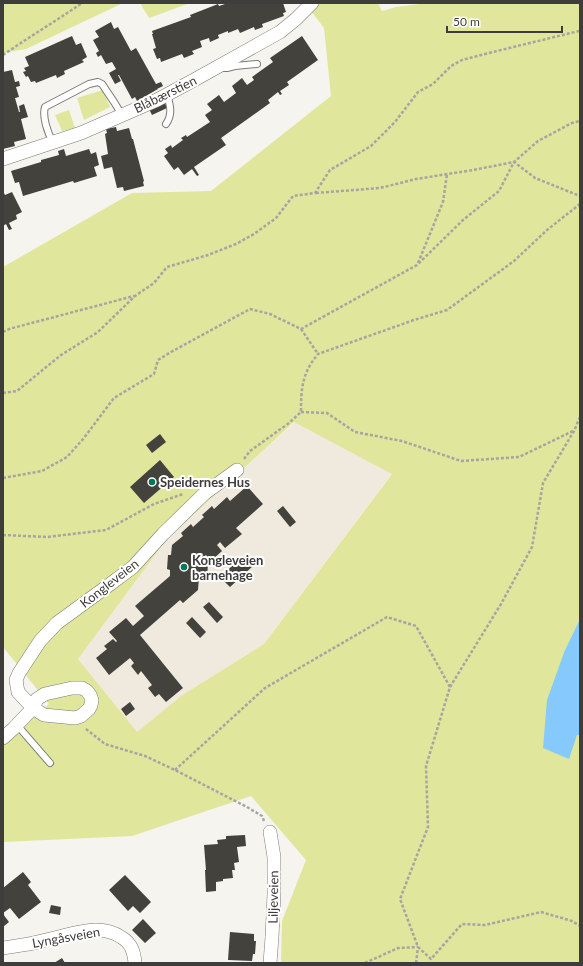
<svg xmlns="http://www.w3.org/2000/svg" width="583" height="966" font-family="Lato,sans-serif">
	<rect width="100%" height="100%" fill="#f6f4ee"/>
	<path fill="#efeadd" d="M295,422L392,473L264,644L181,696L137,732L78,659L166,540Z"/>
	<path fill="#e0e69b" fill-rule="evenodd" d="M3,3H123L26,49L3,53Z
		M140,3H190L149,18Z
		M305,3H378L382,11L396,7L428,3H580V619L565,650L578,735H580V963H281L282,921L306,860L251,796L132,836L3,842V745L49,704L3,647V267L132,193L211,191L331,96L324,28ZM294,422L392,474L264,644L181,696L137,732L78,659L166,540Z
		M103,90L110,107L84,120L77,98Z
		M69,110L75,128L62,131L55,115Z"/>
	<path fill="#86c9fd" d="M580,619V735H577L569,759L543,748L547,700L565,650Z"/>
	<path fill="#44423d" d="M228,3H283L286,12L283,13L284,16L262,24L263,27L255,30L254,27L240,33L238,29L228,33V31L218,35L219,38L210,42L209,38L200,41L202,47L192,51L194,54L184,58L182,54L161,62L160,58L157,59L153,49L156,48L152,34H153L152,31L191,17L190,15L218,4L219,6Z
		M111,22L114,29L118,27L131,51L136,48L156,84L161,82L163,86L157,89H158L137,101L135,97L132,99L119,75H118L121,81L115,84L109,73L116,69L112,62L106,64L101,55L98,57L96,53L99,51L93,40L99,37L95,31Z
		M72,36L76,45L81,43L87,57L82,60L84,62L64,71L65,74L57,78L56,75L36,83L35,81L31,82L28,76L26,77L23,72L26,71L24,68L29,66L25,57Z
		M302,36L318,60L287,82L289,85L280,91L282,94L280,95L278,92L268,100L270,103L221,138L226,145L194,167L199,175L197,176L192,169L184,175L178,167L174,170L164,156L168,153L165,149L171,145L172,148L183,140L181,138L186,135L187,137L210,122L205,115L212,110L207,104L219,95L224,102L236,93L232,86L242,78L247,85L254,80L252,77L273,62L270,58Z
		M12,70L15,82L19,81L20,86L16,87L19,97L15,98L19,112H20L19,106L24,104L28,117L21,119L26,139L14,142L15,146L3,149V72Z
		M165,103L167,108L152,115L148,107Z
		M116,127L117,131L129,128L132,139H133L144,181L143,182L144,186L124,191L123,187L117,188L112,167L104,169L101,156L108,154L105,134L107,133L106,129Z
		M64,149L66,156L89,149L91,154L96,152L99,165L94,167L97,176L74,183L73,181L23,196L19,182L15,183L11,171L41,162V160L59,155L58,151Z
		M12,192L22,212L16,215L17,219L9,223L12,229L9,230L6,224L3,226V194L4,193L5,195Z
		M160,434L166,442L152,453L146,445Z
		M160,460L174,477L144,503L130,487Z
		M247,486L263,504L236,528L242,534L225,548L220,542L217,545L222,551L211,561L206,555L200,559V562L208,563L207,578L199,577L198,590L183,603L180,600L140,635L183,688L166,702L159,694L155,697L148,688L152,685L141,671L138,675L131,666L134,663L130,658L109,675L96,658L107,649L104,646L113,639L116,642L117,641L109,632L126,618L133,626L144,616L135,606L170,576V570L167,569L168,555H171L172,545L183,536L181,533L191,524L193,527L204,517L202,515L212,506L214,509L227,497L230,501Z
		M283,506L296,522L290,527L277,511Z
		M243,556L253,566L230,587L220,577Z
		M209,602L223,617L217,623L203,607Z
		M192,617L206,632L200,638L186,623Z
		M130,702L135,709L126,716L121,709Z
		M245,835L246,846L237,847L239,862L234,863L235,870H232L233,878L223,879V881L216,882V891L206,892L205,870H206L204,845L218,844L217,840L226,839V836Z
		M23,872L31,882L28,885L41,902L19,919L10,908L3,913V888Z
		M125,875L151,902L140,913L133,906L128,911L109,890Z
		M51,905L61,907L60,915L49,913Z
		M3,914L9,922L3,927Z
		M143,919L156,933L145,943L132,930Z
		M230,932L254,934V941H256L255,954H253L252,961L228,960Z
		M62,958L65,963H54Z"/>
	<g fill="none" stroke-linecap="round" stroke-linejoin="round">
		<g stroke="#7c7a74" stroke-width="8">
			<path id="lane" d="M223,68H227L235,66L257,64
				M166,124C173,114 170,105 167,94
				M53,142C48,134 42,117 45,107L89,84L98,82L102,84L114,102L122,115
				M17,725L50,763"/>
		</g>
		<g stroke="#7c7a74" stroke-width="14">
			<path id="street" d="M3,159L81,133L157,100L194,80L280,32L296,19L312,3
				M3,738L13,729L33,708L37,699L45,694L72,688H82L87,691L90,695L92,700L91,705L89,709L81,716L75,718L44,715L33,708L18,692L16,680L19,673L40,641L57,623L109,585L133,567L163,534L205,493L237,470
				M270,832L274,857V894L272,937L270,963
				M3,948C17,946 32,944 46,940C70,935 98,922 121,937C131,943 134,951 135,963"/>
		</g>
		<path stroke="#a6a5a1" stroke-width="2.5" stroke-dasharray="3 2" stroke-linecap="butt" d="M3,55C29,37 56,21 82,3
			M316,193L380,188L416,179L473,170L514,162L538,141L572,123L580,121
			M418,263L443,202L447,174
			M301,329L318,354
			M3,332L9,329L134,296
			M3,393L17,391L61,355L98,332L135,296L154,283L167,267L208,255L236,244L254,234L276,218L293,196L315,193L330,170L371,146L395,122L418,92L433,84L451,66L462,60L501,50L579,31L580,32
			M301,412L327,413L355,432L402,441L461,461L519,457L573,431
			M580,417L574,431L543,483L532,547L501,604L450,687L426,766L428,827L400,899L418,947L431,959L462,924L485,925L541,912L572,921L580,926
			M244,459L250,451L289,423L301,412C301,389 302,373 318,354L414,320L447,310L514,261L547,230L580,204
			M3,478L42,471L67,457L84,438L114,398L154,374L158,360L171,352L250,309L270,314L301,329L417,265L463,220L499,191L514,162L535,178L580,196
			M3,535L47,537L106,530L154,504L183,494
			M86,729L105,744L145,756L175,770L247,807L262,816L264,821
			M175,770L265,688L387,617L416,626L450,687
			M365,963L398,948L418,947
			M416,963L418,947"/>
		<use href="#lane" stroke="#fff" stroke-width="6"/>
		<use href="#street" stroke="#fff" stroke-width="13"/>
	</g>
	<g fill="#017853" stroke="#fff" stroke-width="1.5">
		<circle cx="152" cy="482" r="4"/>
		<circle cx="184" cy="567" r="4"/>
	</g>
	<g text-anchor="middle" dominant-baseline="central" stroke-width="4" stroke-linejoin="round" paint-order="stroke">
		<g font-size="13" fill="#3e3d3b" stroke="#fff">
			<text transform="translate(165 94) rotate(-26)">Blåbærstien</text>
			<text transform="translate(109 583) rotate(-38)">Kongleveien</text>
			<text transform="translate(273 897) rotate(-89)">Liljeveien</text>
			<text transform="translate(66 937) rotate(-10)">Lyngåsveien</text>
		</g>
		<g font-size="13" font-weight="bold" fill="#3e3d3b" stroke="#fff" text-anchor="start">
			<text x="160" y="482">Speidernes Hus</text>
			<text x="192" y="560">Kongleveien<tspan x="192" dy="15">barnehage</tspan></text>
		</g>
	</g>
	<rect width="583" height="966" fill="none" stroke="#3e3d3b" stroke-width="8"/>
	<path d="M447 26v6h115v-6" fill="none" stroke="#3e3d3b" stroke-width="2"/>
	<text x="453" y="26" font-size="12" fill="#3e3d3b" stroke="#ffffff" stroke-width="3" paint-order="stroke">50 m</text>
</svg>
